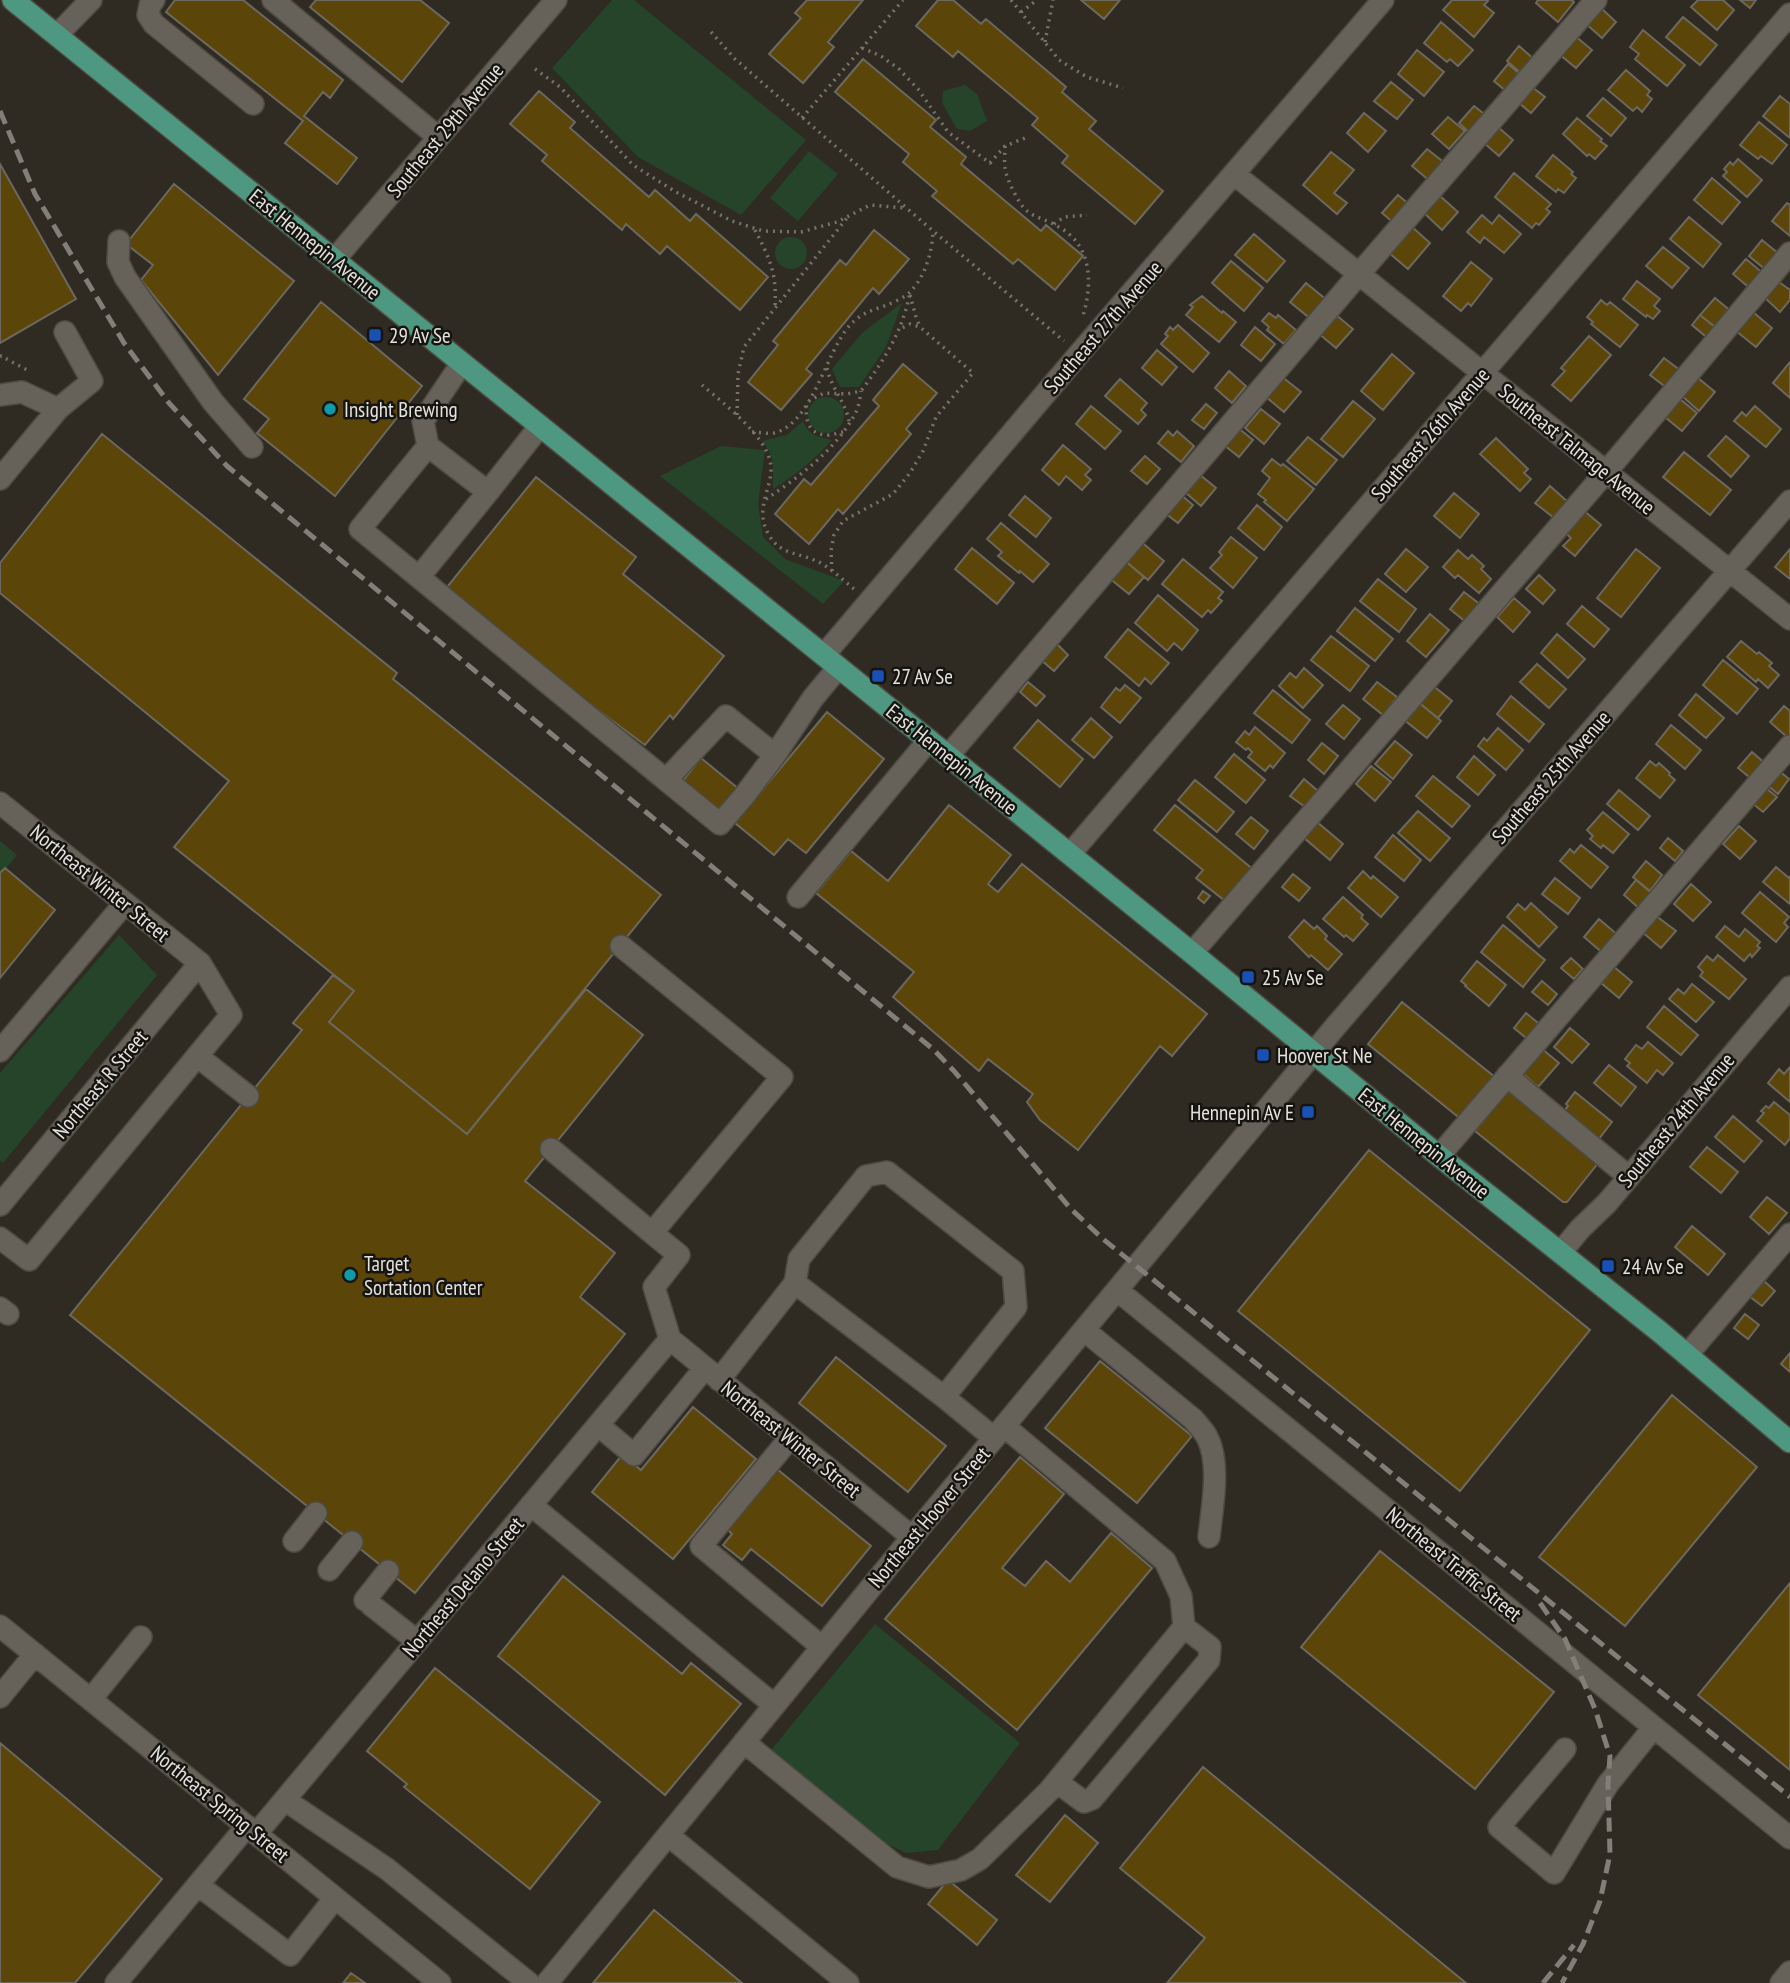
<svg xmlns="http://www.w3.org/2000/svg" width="1790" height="1983" font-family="'PT Sans Narrow',sans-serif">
	<rect width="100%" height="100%" fill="#2f2b23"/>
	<path fill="#254429" d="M612,0H634L806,140L741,215L638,157L552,68Z
		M965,85L977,94L987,121L970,131L957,129L942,103L943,91Z
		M809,151L838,174L798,221L770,198Z
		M775 253a16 16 0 1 1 32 0a16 16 0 1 1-32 0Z
		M902,303L886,347L859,387H840L832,369L862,333Z
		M808 415a18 18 0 1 1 36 0a18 18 0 1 1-36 0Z
		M803,421C808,435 818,437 832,440C814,460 796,475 773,489C772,466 777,460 762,441L787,435Z
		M721,446L765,450L758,504L763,537L785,559L844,581L823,604L660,476Z
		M0,841L17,855L0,876Z
		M119,935L157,975L3,1163L0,1160V1073Z
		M875,1624L1020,1743L938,1850L906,1853L869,1835L771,1750Z"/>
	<path fill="#5b4508" stroke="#6d685f" stroke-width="2" d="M175,0H243L343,80L330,98L323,92L304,116L357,158L337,184L285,143L303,121L166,12Z
		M316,0H420L449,23L402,82L310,7Z
		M807,0H863L828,42L834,47L803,83L769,54L801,18L795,13Z
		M938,0H953L981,24L986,19L1066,87L1062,92L1096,121L1089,129L1163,191L1135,224L1062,163L1068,156L1032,125L1038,118L958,51L953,57L916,26Z
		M1081,0H1120L1104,19Z
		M1452,0H1486L1488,1L1484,5L1494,13L1474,37L1443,10Z
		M1538,0H1572L1574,2L1558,22L1536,3Z
		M1698,0H1723L1734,10L1717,30L1691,7Z
		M1740,0H1756L1750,8Z
		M1600,7L1616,22L1602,38L1585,23Z
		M1683,17L1717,45L1700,65L1666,37Z
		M1441,22L1473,50L1458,66L1450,59L1447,62L1424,43Z
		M1643,30L1685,65L1667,86L1635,59L1639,54L1630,47Z
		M1574,35L1592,50L1576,68L1559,54Z
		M1519,46L1535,60L1523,75L1507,61Z
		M1417,50L1444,72L1424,96L1398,74Z
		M863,59L936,120L930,127L966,157L961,164L1041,231L1046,225L1083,256L1055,290L1018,259L1013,264L932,196L937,191L903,162L909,154L835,92Z
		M1508,64L1521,75L1507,92L1494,81Z
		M1626,70L1650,91L1647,95L1652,99L1642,112L1637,107L1633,111L1608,90Z
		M1391,82L1413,100L1397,119L1374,101Z
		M1532,87L1545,97L1531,113L1519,103Z
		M539,91L575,122L570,128L649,197L655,190L690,221L696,214L768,277L740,310L667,246L660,254L626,224L622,230L542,161L547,155L510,124Z
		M1780,96L1790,104V138L1763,116Z
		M1603,98L1626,118L1611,136L1587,116Z
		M1474,106L1488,117L1472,135L1459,123Z
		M1364,113L1386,131L1368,152L1347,133Z
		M1448,117L1465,131L1449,149L1432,134Z
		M1577,118L1602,139L1600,141L1607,146L1595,159L1589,154L1587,156L1563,134Z
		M1759,122L1787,145L1772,164L1761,156L1758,159L1740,145Z
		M1498,127L1513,140L1499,156L1484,143Z
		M1427,149L1446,164L1431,182L1412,166Z
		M1331,152L1354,170L1334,193L1347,203L1337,214L1303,185Z
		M1553,155L1573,172L1571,174L1576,178L1564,193L1558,189L1556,192L1536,176Z
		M1738,159L1762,180L1747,197L1723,176L1727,172L1724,169L1730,162L1733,165Z
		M0,164L76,299L0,343Z
		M1514,173L1551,204L1546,209L1550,212L1539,225L1536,223L1532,228L1495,197Z
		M1712,178L1740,202L1722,224L1694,200Z
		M174,184L294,281L218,375L141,280L153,265L126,244Z
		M1398,195L1411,206L1395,224L1382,213Z
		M1439,195L1458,212L1442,230L1424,213Z
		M1787,203L1790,205V236L1772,221Z
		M1482,215L1492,224L1499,215L1521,234L1504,253L1484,237L1480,243L1467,232Z
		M1689,217L1721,244L1703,267L1670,239Z
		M1411,226L1430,243L1408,269L1388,252Z
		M874,230L909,259L879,294L873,288L806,369L812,374L781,410L748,382L778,345L773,341L840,260L846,265Z
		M1254,234L1285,261L1267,282L1235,255Z
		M1762,240L1779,254L1766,270L1749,256Z
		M1663,247L1689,268L1672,288L1646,266Z
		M1746,259L1765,275L1752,290L1733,274Z
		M1231,261L1263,288L1244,311L1212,283Z
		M1471,262L1492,279L1471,306L1468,303L1461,311L1443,296Z
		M1637,281L1660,299L1654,306L1660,311L1653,319L1647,315L1646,317L1623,299Z
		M1779,282L1790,290V300L1780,312L1765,298Z
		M1306,283L1328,301L1312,320L1290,302Z
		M1202,296L1222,313L1223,311L1236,322L1219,342L1186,315L1193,307L1190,305Z
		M1715,298L1733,313L1719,330L1700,315Z
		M1601,300L1607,305L1610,302L1638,325L1620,347L1591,324L1593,322L1587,317Z
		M321,302L422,386L335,496L257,433L269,419L244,399Z
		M1753,312L1772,328L1756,347L1736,331Z
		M1269,313L1276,318L1278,315L1296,330L1284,344L1267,330L1269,327L1262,321Z
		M1335,314L1353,329L1336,348L1318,333Z
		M1700,315L1719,330L1710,340L1692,325Z
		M1178,325L1209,353L1193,372L1161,344L1168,336L1165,334L1170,327L1173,330Z
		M1255,327L1275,344L1261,361L1241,345Z
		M1589,336L1611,355L1571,401L1552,385L1565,371L1561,368Z
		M1157,350L1177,367L1162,385L1142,368Z
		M1392,354L1414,373L1383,410L1361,391Z
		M1664,358L1681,371L1667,388L1650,375Z
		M1790,362V398L1773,383Z
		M903,364L937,393L906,429L911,434L843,514L838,509L809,544L775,514L804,479L811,485L879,406L873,400Z
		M1229,371L1246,386L1232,403L1215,388Z
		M1281,376L1301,392L1284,412L1265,396Z
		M1698,378L1715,392L1699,411L1682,396Z
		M1120,379L1147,403L1141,410L1146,415L1138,424L1105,396Z
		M1680,399L1697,413L1682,431L1665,417Z
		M1353,401L1375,419L1343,457L1321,439Z
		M1206,404L1217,413L1204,429L1192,420Z
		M1091,406L1121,431L1105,449L1076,424Z
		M1755,406L1781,429L1766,447L1734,421L1742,412L1746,416Z
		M1261,409L1280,424L1264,444L1245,428Z
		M1238,428L1253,440L1239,457L1224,445Z
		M1168,431L1173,436L1177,431L1194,446L1181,462L1158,443Z
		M102,434L397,673L393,679L661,895L467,1134L329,1022L354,991L174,847L229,781L0,593V563Z
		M1726,436L1749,456L1731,477L1708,456Z
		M1308,437L1337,460L1316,485L1287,461Z
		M1496,438L1528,469L1524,473L1531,479L1520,491L1480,454Z
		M1063,445L1091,469L1085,475L1091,480L1082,490L1066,476L1059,485L1042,470Z
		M1684,452L1731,490L1710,515L1663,477Z
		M1145,456L1160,469L1147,484L1131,471Z
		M1272,459L1281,466L1283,464L1314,489L1287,521L1264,502L1266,500L1258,494L1270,478L1262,471Z
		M1199,474L1216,488L1201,506L1185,492Z
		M536,477L636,557L623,574L724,656L673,719L670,715L645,745L579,696L447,587Z
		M1550,486L1568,502L1554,518L1535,503Z
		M1454,493L1479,514L1460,538L1434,516Z
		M1180,494L1193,505L1178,523L1165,513Z
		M1025,496L1051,518L1036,537L1009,515Z
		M1257,505L1282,527L1264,550L1238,528Z
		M1583,510L1601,525L1575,556L1563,546L1571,538L1564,532Z
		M1001,523L1049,564L1033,582L1020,571L1019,573L998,556L1002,552L987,539Z
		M1231,537L1257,558L1233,588L1210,568L1222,555L1219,552Z
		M1139,540L1164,561L1148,580L1123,559Z
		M972,548L1014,583L997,604L955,569Z
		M1406,549L1428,567L1406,592L1385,574Z
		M1636,549L1660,568L1621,617L1597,598Z
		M1790,549V579L1775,567Z
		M1458,550L1468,559L1472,555L1484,566L1481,569L1491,579L1479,593L1458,575L1455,578L1443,567Z
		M1123,559L1144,577L1129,594L1108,577Z
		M1183,559L1223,592L1218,598L1222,601L1211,613L1208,610L1202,617L1162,584Z
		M1539,575L1555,590L1543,604L1526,589Z
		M1378,579L1416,609L1399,632L1360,601Z
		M1464,592L1481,605L1467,623L1450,609Z
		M1158,595L1198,630L1182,650L1174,643L1167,651L1135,623Z
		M1514,598L1530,612L1513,632L1497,617Z
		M1582,606L1609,629L1594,647L1567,624Z
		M1355,608L1393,639L1375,661L1337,631Z
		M1430,614L1449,630L1426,657L1407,641Z
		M1128,629L1169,663L1151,684L1145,678L1139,686L1105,657Z
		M1557,634L1585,659L1568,678L1541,653Z
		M1331,636L1369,666L1350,691L1311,660Z
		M1741,641L1757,654L1759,652L1772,663L1769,666L1779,675L1768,688L1758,679L1756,682L1727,657Z
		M1056,643L1068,655L1054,671L1041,660Z
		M1723,660L1758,689L1737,714L1703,685Z
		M1537,664L1566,689L1549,708L1520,682Z
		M1304,668L1323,685L1303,708L1279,686L1290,673L1296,678Z
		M1028,682L1045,696L1036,706L1020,692Z
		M1377,682L1397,697L1383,715L1363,699Z
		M1431,684L1452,701L1438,718L1417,701Z
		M1125,685L1141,698L1120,723L1101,707L1116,688L1120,691Z
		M1273,690L1310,720L1292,743L1254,713Z
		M1696,694L1724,718L1706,738L1679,715Z
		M1511,696L1544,724L1529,742L1497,714Z
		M1417,701L1441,721L1427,738L1403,719Z
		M1343,705L1360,719L1344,739L1326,724Z
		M1784,706L1790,711V736L1788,738L1770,722Z
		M827,712L884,759L806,853L788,839L774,855L735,823Z
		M1091,718L1112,737L1094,758L1072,740Z
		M1038,720L1083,759L1060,787L1014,748Z
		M1671,725L1701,750L1685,769L1656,744Z
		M1255,727L1285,753L1273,768L1270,765L1265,771L1248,757L1252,752L1248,748L1246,750L1236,742L1245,731L1249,735Z
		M1498,728L1523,750L1506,770L1478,746L1484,738L1487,741Z
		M1395,741L1412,755L1393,779L1375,764Z
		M1322,743L1338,756L1324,774L1308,760Z
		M1752,752L1767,765L1754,781L1738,768Z
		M1234,754L1265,780L1246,803L1215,777Z
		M1474,756L1495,775L1478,795L1457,777Z
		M701,758L740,790L721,813L682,782Z
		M1650,761L1656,766L1659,763L1670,773L1669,775L1675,780L1660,798L1636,778Z
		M1371,766L1391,782L1375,801L1356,784Z
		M1778,770L1789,779L1778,794L1767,785Z
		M1433,776L1470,806L1452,827L1416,796Z
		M1304,779L1318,791L1305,807L1290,796Z
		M1195,780L1234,812L1217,832L1178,800Z
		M1766,788L1777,797L1763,812L1752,803Z
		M1619,790L1650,816L1638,830L1607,804Z
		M949,805L1011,855L988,884L998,892L1022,864L1207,1014L1172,1056L1160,1046L1078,1150L1040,1120L1027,1102L1033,1094L988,1059L979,1071L893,997L914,972L816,893L851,851L888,881Z
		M1175,805L1255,871L1229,904L1196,878L1203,870L1154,830Z
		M1418,811L1450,838L1430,861L1398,833Z
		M1603,812L1629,834L1613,853L1603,845L1601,848L1590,839L1593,836L1587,830Z
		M1251,817L1268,831L1254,849L1236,834Z
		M1316,821L1343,844L1330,860L1303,837Z
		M1739,826L1756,841L1740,859L1723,844Z
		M1393,835L1421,860L1404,881L1375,857Z
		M1668,838L1683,851L1675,861L1660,848Z
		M1581,845L1608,867L1591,888L1560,861L1570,849L1574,853Z
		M1646,861L1662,875L1650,891L1633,877Z
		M1776,867L1789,878L1790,876V904L1763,882Z
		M5,868L55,910L0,978V873Z
		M1363,871L1371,879L1373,876L1398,897L1381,917L1348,888Z
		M1293,874L1310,888L1299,901L1282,887Z
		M1555,878L1580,898L1568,914L1542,894Z
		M1636,880L1654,895L1641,910L1624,895Z
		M1691,884L1711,902L1693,921L1674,904Z
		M1203,891L1210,896L1204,903L1198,898Z
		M1760,892L1789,917L1784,923L1788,927L1776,942L1742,913Z
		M1343,897L1363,915L1361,918L1368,924L1353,941L1346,935L1344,937L1323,919Z
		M1531,903L1557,927L1539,947L1507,917L1518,904L1525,910Z
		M1655,915L1676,931L1661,948L1641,931Z
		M1599,919L1619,936L1604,954L1584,937Z
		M1304,920L1314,929L1317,926L1327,936L1325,939L1342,954L1328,970L1311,955L1309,957L1289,937Z
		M1503,925L1545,960L1523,987L1481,952Z
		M1725,926L1739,937L1745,929L1760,942L1757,946L1760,948L1752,957L1750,954L1744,961L1716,937Z
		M1718,955L1746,979L1729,999L1700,976L1703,972L1698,967L1707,956L1713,961Z
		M1571,958L1583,969L1574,979L1561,968Z
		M1477,961L1506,985L1489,1006L1465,986L1466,985L1461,981Z
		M1613,966L1632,982L1619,998L1600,982Z
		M333,975L354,991L329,1022L467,1134L586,989L643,1035L525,1181L615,1253L580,1297L625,1334L415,1593L70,1315L302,1030L293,1023Z
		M1542,981L1557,994L1548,1005L1532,992Z
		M1692,984L1714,1002L1696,1022L1669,999L1678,989L1684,994Z
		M1402,1002L1496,1078L1462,1120L1368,1044Z
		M1664,1006L1698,1035L1681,1055L1647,1027Z
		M1526,1013L1543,1027L1531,1042L1514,1028Z
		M1570,1028L1589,1044L1572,1063L1554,1047Z
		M1648,1042L1673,1063L1663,1075L1657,1070L1647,1083L1627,1066L1630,1063L1625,1059L1636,1045L1642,1049Z
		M1541,1048L1559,1063L1538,1087L1521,1072Z
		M1609,1065L1636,1087L1621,1106L1594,1083Z
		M1790,1067V1102L1768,1083L1779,1069L1784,1074Z
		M1509,1089L1599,1162L1567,1202H1563L1475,1131Z
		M1575,1092L1612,1122L1598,1140L1563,1112L1568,1106L1566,1104Z
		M1774,1102L1790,1115V1138L1785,1145L1757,1121L1764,1113L1761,1111L1766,1106L1769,1108Z
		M1733,1116L1762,1141L1744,1162L1715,1137Z
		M1707,1147L1738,1172L1721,1193L1690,1167Z
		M1369,1150L1590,1330L1460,1491L1238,1311Z
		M1767,1197L1787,1213L1769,1234L1750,1217Z
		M1692,1226L1725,1254L1708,1275L1675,1247Z
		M1763,1280L1775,1291L1762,1306L1749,1296Z
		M1745,1314L1759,1325L1748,1339L1734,1328Z
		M1790,1353V1372L1781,1364Z
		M836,1357L946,1446L908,1492L799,1403Z
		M1100,1361L1192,1436L1137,1503L1045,1428Z
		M1672,1395L1757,1467L1625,1626L1539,1557Z
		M693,1407L756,1459L673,1559L592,1492L622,1455L641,1470Z
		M1020,1457L1064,1494L1002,1568L1025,1586L1046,1561L1070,1582L1111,1533L1152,1568L1017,1730L885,1619Z
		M777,1469L871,1546L822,1606L751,1549L742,1560L723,1545L732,1534L728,1530Z
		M1380,1551L1554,1692L1475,1789L1301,1647Z
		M563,1576L682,1674L691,1663L741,1704L665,1795L498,1656Z
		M1790,1583V1770L1698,1695Z
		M435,1668L600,1802L530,1889L404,1787L407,1784L367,1751Z
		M0,1743L162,1879L75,1983H0Z
		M1203,1767L1466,1983H1167L1205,1938L1120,1868Z
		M1065,1815L1098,1843L1050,1902L1016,1875Z
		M948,1880L997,1920L977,1945L928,1904Z
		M654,1910L742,1983H593Z
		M351,1973L365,1983H343Z"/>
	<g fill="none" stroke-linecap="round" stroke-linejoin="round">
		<g stroke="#4d4a42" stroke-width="24">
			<path id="minor" d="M154,0L150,5L148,15L154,24L253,104
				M273,0L438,137
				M57,35L91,0
				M1234,174L1790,619
				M119,241L118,262L125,277L213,402L252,447
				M334,260L556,0
				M462,363L423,421L428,446L360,529L666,780L726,716L775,755L813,698L838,668
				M0,395L22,392L58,409
				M428,446L488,492L540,426
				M0,479L58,409L92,381L65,332
				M419,577L488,492
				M824,655L1079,354L1383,0
				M948,756L1359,274L1596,0
				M666,780L720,824L744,796L775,755
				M0,803L200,963L231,1015L29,1260L0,1238
				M1070,854L1790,14
				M798,897L929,740
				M621,946L782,1077L652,1233L679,1255L654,1287L670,1339
				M1192,953L1606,472L1790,253
				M0,1051L125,903
				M197,1056L248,1096
				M1507,1076L1629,1177
				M551,1149L652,1233
				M1439,1156L1790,746
				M0,1205L200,963
				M1561,1252L1580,1229L1607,1203L1790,987
				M795,1283L799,1259L866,1176L887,1172L1013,1271L1016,1307L944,1397
				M1117,1290L1790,1838
				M0,1308L8,1314
				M1084,1330L1193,1419C1198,1425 1204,1431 1207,1437C1221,1463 1212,1508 1209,1537
				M670,1339L912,1537
				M1687,1355L1790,1234
				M719,1380L795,1283L944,1397L994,1438
				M598,1425L634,1455L704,1369
				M790,1438L701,1546L822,1647
				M531,1505L774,1705
				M294,1541L316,1513
				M329,1570L352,1542
				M365,1600L388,1571
				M371,1605L417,1641
				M0,1626L440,1983
				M0,1697L35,1654
				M91,1699L141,1637
				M744,1742L897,1867L929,1877L961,1870L980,1859L1049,1791L1184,1627L1181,1596L1165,1561L1004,1426
				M1565,1749L1499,1827L1554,1873L1608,1784L1654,1727
				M1057,1782L1084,1802L1092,1799L1209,1660L1210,1647L1184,1627
				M285,1800L387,1869L529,1983
				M256,1834L670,1339
				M668,1835L848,1983
				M198,1885L290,1955L335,1898
				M116,1983L247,1826
				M547,1983L927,1519L1335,1027L1790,501
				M1781,1983L1790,1972"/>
		</g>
		<g stroke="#4d4a42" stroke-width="24">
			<path id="major" d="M13,0L1192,953L1439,1156L1660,1332L1790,1442"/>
		</g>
		<path stroke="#76736c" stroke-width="3.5" stroke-dasharray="2 5" stroke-linecap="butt" d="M1011,0L1059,60L1087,77L1123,88
			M1021,12L1037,0
			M711,32L735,59L933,231L1064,341
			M1045,42L1053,0
			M862,48L881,56L899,69L918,89L948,132L990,163L1005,146L1025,138
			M535,69L560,87L633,165L676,192L732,221L763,231L801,232L837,222L870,205L905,208
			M802,118L903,0
			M1005,146C1005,153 1004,161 1005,168C1006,178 1019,205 1027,211C1036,218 1047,220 1057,226C1092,244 1093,282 1083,316
			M1054,224L1064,217L1087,215
			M755,230C769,257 777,273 775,305
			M910,295L916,317L920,327
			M0,357L1,356L29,371
			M827,368C831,388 845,401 849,421
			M702,385C723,403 764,434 770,461C776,485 752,507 769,535C781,557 804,552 824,565C835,572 844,581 854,589
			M737,415L738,374L744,347L847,218
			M752,432C759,432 767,434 774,433C813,423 825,353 850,325C861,313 873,310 887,305C894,302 906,297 911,291C925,276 932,253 933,232
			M843,432C838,433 829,436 825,435C806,433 805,416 807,402L824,393L847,394L861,391C885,359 902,332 910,293
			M766,499C799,477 837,449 856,412C859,406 860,398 861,391
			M832,571L831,551L834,535L843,521L893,494L910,473L923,451L936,417L973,373L920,327L910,324L898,330"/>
		<use href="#minor" stroke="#676259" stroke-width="21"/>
		<use href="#major" stroke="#4e9882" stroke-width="21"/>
		<path stroke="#827e78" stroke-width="5" stroke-dasharray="14 7" stroke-linecap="butt" d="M0,111L35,194L124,343L169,403L227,466L934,1050L954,1071L1071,1209L1103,1239L1790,1797
			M1540,1603L1565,1639L1595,1709L1610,1756L1608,1784L1610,1854L1600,1901L1583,1944L1562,1983
			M1543,1983L1574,1945"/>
	</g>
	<g fill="#1a4fb4" stroke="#161410" stroke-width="2.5">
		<rect x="368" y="328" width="14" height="14" rx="3.5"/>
		<rect x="871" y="669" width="14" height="14" rx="3.5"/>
		<rect x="1241" y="970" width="14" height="14" rx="3.5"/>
		<rect x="1256" y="1048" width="14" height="14" rx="3.5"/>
		<rect x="1301" y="1105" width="14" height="14" rx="3.5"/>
		<rect x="1601" y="1259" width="14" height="14" rx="3.5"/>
	</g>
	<g fill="#0f9aa8" stroke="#161410" stroke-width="2.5">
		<circle cx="330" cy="409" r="7"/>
		<circle cx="350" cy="1275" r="7"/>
	</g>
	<g text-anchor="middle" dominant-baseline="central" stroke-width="5" stroke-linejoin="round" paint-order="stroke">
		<g font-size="21" fill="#e5e2dd" stroke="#161410">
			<text transform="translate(445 130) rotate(-50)">Southeast 29th Avenue</text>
			<text transform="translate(315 244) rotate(39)">East Hennepin Avenue</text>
			<text transform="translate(1103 327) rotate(-49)">Southeast 27th Avenue</text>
			<text transform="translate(1430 434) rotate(-49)">Southeast 26th Avenue</text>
			<text transform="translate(1577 449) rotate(39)">Southeast Talmage Avenue</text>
			<text transform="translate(952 759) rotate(39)">East Hennepin Avenue</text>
			<text transform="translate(1551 777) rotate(-49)">Southeast 25th Avenue</text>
			<text transform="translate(100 883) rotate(39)">Northeast Winter Street</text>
			<text transform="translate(100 1084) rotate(-50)">Northeast R Street</text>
			<text transform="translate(1676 1120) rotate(-50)">Southeast 24th Avenue</text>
			<text transform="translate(1424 1143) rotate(39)">East Hennepin Avenue</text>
			<text transform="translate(791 1439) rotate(39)">Northeast Winter Street</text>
			<text transform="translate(929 1517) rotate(-50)">Northeast Hoover Street</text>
			<text transform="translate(1454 1564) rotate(39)">Northeast Traffic Street</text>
			<text transform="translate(463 1587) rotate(-50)">Northeast Delano Street</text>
			<text transform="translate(220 1804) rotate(39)">Northeast Spring Street</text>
		</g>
		<g font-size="21" fill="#e5e2dd" stroke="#161410" text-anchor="start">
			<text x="389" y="335">29 Av Se</text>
			<text x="344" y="409">Insight Brewing</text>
			<text x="892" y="676">27 Av Se</text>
			<text x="1262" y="977">25 Av Se</text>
			<text x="1277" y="1055">Hoover St Ne</text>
			<text x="1294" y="1112" text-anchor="end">Hennepin Av E</text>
			<text x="364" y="1263">Target<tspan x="364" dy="24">Sortation Center</tspan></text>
			<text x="1622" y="1266">24 Av Se</text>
		</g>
	</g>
</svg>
